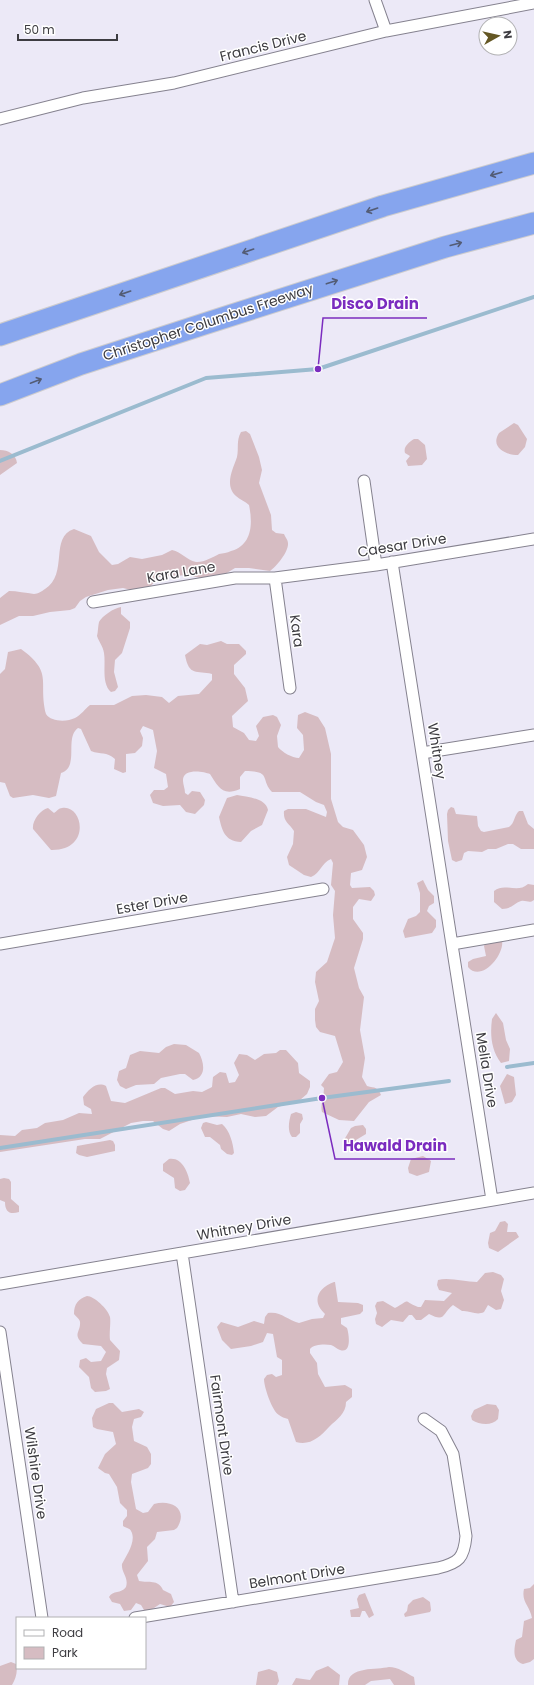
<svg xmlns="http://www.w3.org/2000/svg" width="534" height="1685" font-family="Poppins,sans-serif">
	<rect width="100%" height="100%" fill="#ece9f7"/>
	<path fill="#d6bcc2" d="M514,423L518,425L527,439L525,447L518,455C505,455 490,447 499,433Z
		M246,431L250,434L259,457L262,470L259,483L271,515L272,530L276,533L284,534C285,537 288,540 288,543C289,551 277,566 270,571L249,568H235L222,576L205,579L188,575L159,577L149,588L131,590L123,588L108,590L86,597L80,601L75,608L70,610L50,612L33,616H19L0,625V598L9,591C17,591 26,593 34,594C38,594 42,591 45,589C69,574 49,537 74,529L91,536L99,552L112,565L118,564L130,557L142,559L162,555L172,550C182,552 186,560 196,562C203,563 213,557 219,554C223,553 227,553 231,551C252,545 253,524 249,505C245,501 240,500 236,496C224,485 233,469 237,457C239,448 236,441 241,432Z
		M414,439H418L425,445L427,459L422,465L408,466L406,461L410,456L405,453C403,447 409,442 414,439Z
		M0,450C8,450 16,454 17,463L0,475Z
		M121,607V614L130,622V628L122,653L115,660L114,672L118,687L115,691L111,692C101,683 106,665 104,653C103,646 99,642 97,636C98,632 98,626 99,622C102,616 114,608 121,607Z
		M221,641L227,644H239L246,651V654L234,665V674L245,688L248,701L232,716L233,727L244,733L249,740L256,741L259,736L256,726L263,717L273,715L277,717L281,725L277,736L278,747C282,752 292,758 299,758L304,750L303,735L297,728L298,715L305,712L318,717L325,728L331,754V799L338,822L343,827L353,830L364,845L367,857L362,870L351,873L350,885L352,888L370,887L374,891L375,895L371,901L359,899L353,907V919L363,933V939L354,968L359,988L364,997L360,1030L365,1058L362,1077L367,1086C375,1088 378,1087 381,1095L369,1102L354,1121L339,1120L322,1112C320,1105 324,1096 324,1088L321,1085L329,1074L337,1072L343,1062L335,1036L320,1032L316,1027L315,1020V1009L319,1001L315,982L316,972L327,962L335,938L333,915L335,891L331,885L333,863L331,859C321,863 321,873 311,877L304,875L289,865L287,857L293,844L294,831C289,823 283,822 284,811L288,809H306L326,817L327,812L324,805L316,802L300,792H272C260,779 272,771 245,771L240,777V789C222,797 218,786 210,774C203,771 182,768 183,781C183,784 185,789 185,793L188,795L192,791L200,792L205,800L204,805L195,814L186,812L180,805L163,806L153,803L150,795L154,790H164L168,787L166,774L154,768L157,751L153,730L143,726L140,731L143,738L142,746L135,753L126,754V772L123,773L114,769L115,759C106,751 101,755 91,751L81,729L78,728C64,738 80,767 61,773L56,796L49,798L33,795L13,798L10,796L5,783L0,782V674L5,669L8,652L21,649C54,673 38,681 46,714C51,722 67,722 75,718C81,715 85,709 90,705H114L132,696L146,695L162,697L169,703L178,696L199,694L212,680V674C197,670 189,677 185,655L200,644L207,645Z
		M237,795C247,797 266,798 268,810L262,825L251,831L241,842C224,841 222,830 219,817L227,798Z
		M451,807L454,808L456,814L477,816L478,826L481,831L484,832L509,827C515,823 514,815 519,811H523L528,824L534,829V849H521L513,844H508L496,849H488L482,852L468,851L464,853L462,860L456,862L452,860L448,841L447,814L448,810Z
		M48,808L54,813C57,811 59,808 62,808C83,804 92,851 51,850L33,829C32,821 40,810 48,808Z
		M423,880L428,890L434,896V903L429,906L427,911L436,920V927L432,933L405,938L403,931L408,919L416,916L420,912V893L417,883Z
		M528,884L534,885V900C529,904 527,900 521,901C514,903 512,909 502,909L494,902V891C505,882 517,894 528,884Z
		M502,940C505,955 481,983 468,967V962L473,959L486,956L484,946L486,942Z
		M496,1013L503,1023L506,1040L510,1049L509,1061L501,1063C491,1050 490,1034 492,1019Z
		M174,1044L186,1045L199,1053C204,1062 207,1077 193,1080L185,1074H180L161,1078L154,1084L136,1085L126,1089L120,1086L117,1080L119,1071L126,1068L130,1055L140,1051L159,1053L166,1047Z
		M280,1050H286L298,1063L299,1073L310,1081V1087L307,1094L300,1100L278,1107L266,1116L255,1117L241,1114L227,1117L204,1116L180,1124L169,1131L163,1129L153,1121H143L131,1123L100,1139H85L0,1152V1135L15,1136L22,1130L37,1128L45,1123L63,1120L79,1113L92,1114L91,1109L84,1105L83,1097C89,1089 97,1081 106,1086L111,1101L125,1103L161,1088H165L175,1094L193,1091L202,1092L212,1087L213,1077L220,1072L226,1073L229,1083L235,1082L239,1075L234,1063L239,1054L247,1055L255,1060L264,1054L276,1053Z
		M507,1074L514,1077L516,1095L512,1102L505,1104L500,1086Z
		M296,1112L302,1114L303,1119L300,1124V1133L296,1137H292C287,1131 289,1121 291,1114Z
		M206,1122L217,1125L222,1124C230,1131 233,1143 234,1153L232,1155L227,1154L221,1149L220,1145L210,1137H205L201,1128L203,1123Z
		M363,1125L366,1129V1134L356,1140L354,1147H348L344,1140L351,1128L355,1126Z
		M110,1140L113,1141L115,1145V1151L87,1157L79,1155L76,1153L77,1146Z
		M423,1156L431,1161L429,1172L417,1176L409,1173L408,1168L411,1159Z
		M169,1159C182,1157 188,1172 190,1183L185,1190L180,1191L175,1188L174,1178L163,1171V1164Z
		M4,1178L9,1179L11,1182V1199L19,1206V1212C10,1215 5,1212 5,1202L0,1200V1179Z
		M505,1221L508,1224L507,1232H516L519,1237L498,1252L489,1248L488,1243L490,1233L495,1231L500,1222Z
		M493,1272L501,1275L504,1279L501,1291L504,1300L501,1309L496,1310L488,1305L484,1312C476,1316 470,1310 462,1311L453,1305C442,1313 446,1323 429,1314L421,1320H416L412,1315H409L403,1322L391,1320L382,1327L376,1324L375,1319L377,1313L375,1306L377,1302L383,1301L395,1308C412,1299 401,1300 418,1307H421L425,1300L444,1301L452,1293L439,1290L437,1285L438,1280C449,1277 465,1282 477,1282L485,1273Z
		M334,1282H335L338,1302L358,1303L363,1305V1311L360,1314L341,1318V1324L347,1328C349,1334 352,1354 340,1350C337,1349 334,1346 331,1345C325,1344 314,1344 310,1349V1353L317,1363L318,1374L325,1387L345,1385L352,1389V1397L346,1402C346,1414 337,1419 329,1427C320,1437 310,1446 296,1442L288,1419C285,1418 281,1417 279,1415C272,1411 264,1387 264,1379L267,1375L272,1374L276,1377L282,1375V1360L277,1357L273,1334L267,1333L263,1342L251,1346L231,1349L222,1340L217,1327L221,1322L238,1327L254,1321L264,1324L265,1317L268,1313C281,1311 287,1320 299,1323L312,1319L323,1318L325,1314C311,1301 318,1288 334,1282Z
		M87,1296C94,1296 108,1309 110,1317C111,1323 109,1333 110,1340L120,1351L119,1360L107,1368L106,1374L110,1389L106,1391L95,1392L91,1388L89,1377L79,1367L80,1360L86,1358L91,1362L101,1361L106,1352L101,1346L83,1344C72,1334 81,1332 80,1322C80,1319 76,1317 74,1314C74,1304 78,1299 87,1296Z
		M109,1403H113L122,1412L139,1409L144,1412L141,1417L134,1419L132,1427L134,1441L147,1447L151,1454V1464L148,1468L132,1474L131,1482L136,1509L143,1513L148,1512L154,1504C171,1499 189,1509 177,1528L174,1530L157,1532L155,1539L147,1547L148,1561L137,1575L139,1581C149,1583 158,1579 163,1590L171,1594L174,1602L170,1607L160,1604L151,1610H144L141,1605L136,1603L131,1610L124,1611L120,1604L112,1602L109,1597C113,1590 121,1594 126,1587C129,1577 121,1573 122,1564C126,1556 137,1541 131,1531C130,1528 126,1528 123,1526V1521L127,1516V1510L120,1503L117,1487L109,1474L105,1473L98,1468L105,1454L116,1444L113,1432L97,1429L93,1427L92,1418L96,1409Z
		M487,1404L496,1405L499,1410L498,1419C492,1426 480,1425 472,1420L471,1416L474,1410Z
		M534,1584V1659L530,1662L523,1664C512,1661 514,1649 516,1640L522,1637L524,1621L532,1618C530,1606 521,1602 524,1589L530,1588Z
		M365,1593L374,1615L369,1618L365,1611H362L360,1617H351L350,1610L359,1608L357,1599L359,1595Z
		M423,1597L430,1602L431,1610L430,1612L405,1617L404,1614L407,1611L408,1605L413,1600Z
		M11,1662L16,1664C18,1671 16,1678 12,1685H0V1666Z
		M328,1666L340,1675L339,1685H292L296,1678L310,1680L316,1671Z
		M389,1667C398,1667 406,1673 414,1677L415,1685H394L390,1679L371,1681L365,1685H348C347,1666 377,1670 389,1667Z
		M269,1669L277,1672L279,1681L277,1685H256L258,1672Z"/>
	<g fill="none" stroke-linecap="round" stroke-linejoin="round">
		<path stroke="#9bbbcf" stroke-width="4" d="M0,461L206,378L318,369L534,297
			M507,1067L534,1063
			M0,1148L322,1098L449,1081"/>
		<g stroke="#85828f" stroke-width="13">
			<path id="minor" d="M375,0L386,31
				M0,119L83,98L174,83L386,31L534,3
				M364,481L376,565
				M392,562L492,1200
				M275,578L290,688
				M93,602L235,578H275L376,565L534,539
				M422,753L534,735
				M0,944L323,889
				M452,944L534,930
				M182,1253L233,1602
				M0,1284L534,1193
				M0,1332L42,1618
				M135,1618L438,1568C459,1563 464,1558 466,1536L453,1454L441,1431L424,1419"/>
		</g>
		<g stroke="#cdccce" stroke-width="23">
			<path id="motorway" d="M0,335L383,206L534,163
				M0,395L81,364L204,324L445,247L534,223"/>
		</g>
		<use href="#minor" stroke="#fff" stroke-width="11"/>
		<use href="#motorway" stroke="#86a5ee" stroke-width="21"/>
	</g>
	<defs><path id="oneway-shaft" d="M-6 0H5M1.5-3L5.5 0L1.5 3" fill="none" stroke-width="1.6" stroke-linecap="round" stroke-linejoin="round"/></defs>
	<g stroke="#535c75">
		<use href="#oneway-shaft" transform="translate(496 174) rotate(164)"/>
		<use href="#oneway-shaft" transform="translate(372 210) rotate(161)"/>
		<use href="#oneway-shaft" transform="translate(456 244) rotate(-15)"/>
		<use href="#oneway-shaft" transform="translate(248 251) rotate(161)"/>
		<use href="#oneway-shaft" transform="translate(332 282) rotate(-18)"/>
		<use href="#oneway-shaft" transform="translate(125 293) rotate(161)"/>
		<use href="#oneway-shaft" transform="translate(36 381) rotate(-21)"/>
	</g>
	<g text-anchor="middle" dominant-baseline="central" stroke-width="3" stroke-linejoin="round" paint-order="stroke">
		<g font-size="14" fill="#3d3c41" stroke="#fff">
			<text transform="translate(263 46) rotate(-14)">Francis Drive</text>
			<text transform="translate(208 322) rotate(-18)">Christopher Columbus Freeway</text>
			<text transform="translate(402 545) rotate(-9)">Caesar Drive</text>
			<text transform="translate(181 572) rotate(-10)">Kara Lane</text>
			<text transform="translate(297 631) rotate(82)">Kara</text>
			<text transform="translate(437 751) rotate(81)">Whitney</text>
			<text transform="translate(152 903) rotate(-10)">Ester Drive</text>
			<text transform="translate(487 1070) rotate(81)">Melia Drive</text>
			<text transform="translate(244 1227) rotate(-10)">Whitney Drive</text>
			<text transform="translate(222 1425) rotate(82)">Fairmont Drive</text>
			<text transform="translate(36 1473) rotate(82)">Wilshire Drive</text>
			<text transform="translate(297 1576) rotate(-9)">Belmont Drive</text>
		</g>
	</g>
	<path fill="none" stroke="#7b2cbf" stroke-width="1.5" d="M318 369L323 318H427M322 1098L335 1159H455"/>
	<g fill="#7b2cbf" stroke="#fff" stroke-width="1.5">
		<circle cx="318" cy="369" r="4"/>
		<circle cx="322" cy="1098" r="4"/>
	</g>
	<g font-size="15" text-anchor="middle" font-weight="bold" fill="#7b2cbf" stroke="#fff" stroke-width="3" stroke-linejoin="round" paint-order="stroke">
		<text x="375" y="309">Disco Drain</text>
		<text x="395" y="1151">Hawald Drain</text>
	</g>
	<rect x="16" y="1617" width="130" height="52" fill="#ffffff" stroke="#b1b1b3"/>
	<rect x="24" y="1630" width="20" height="6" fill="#ffffff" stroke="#b1b1b3"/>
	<text x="52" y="1637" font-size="12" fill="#3d3c41">Road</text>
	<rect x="24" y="1647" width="20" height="12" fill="#d6bcc2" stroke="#b1b1b3"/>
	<text x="52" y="1657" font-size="12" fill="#3d3c41">Park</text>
	<g transform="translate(498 36) rotate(82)"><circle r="19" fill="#ffffff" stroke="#b1b1b3"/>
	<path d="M0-3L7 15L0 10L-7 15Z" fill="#645724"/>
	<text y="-6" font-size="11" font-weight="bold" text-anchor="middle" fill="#3d3c41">N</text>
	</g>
	<path d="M18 34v6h99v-6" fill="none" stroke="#3d3c41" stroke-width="2"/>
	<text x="24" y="34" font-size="12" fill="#3d3c41" stroke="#ffffff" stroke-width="3" paint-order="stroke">50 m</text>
</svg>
